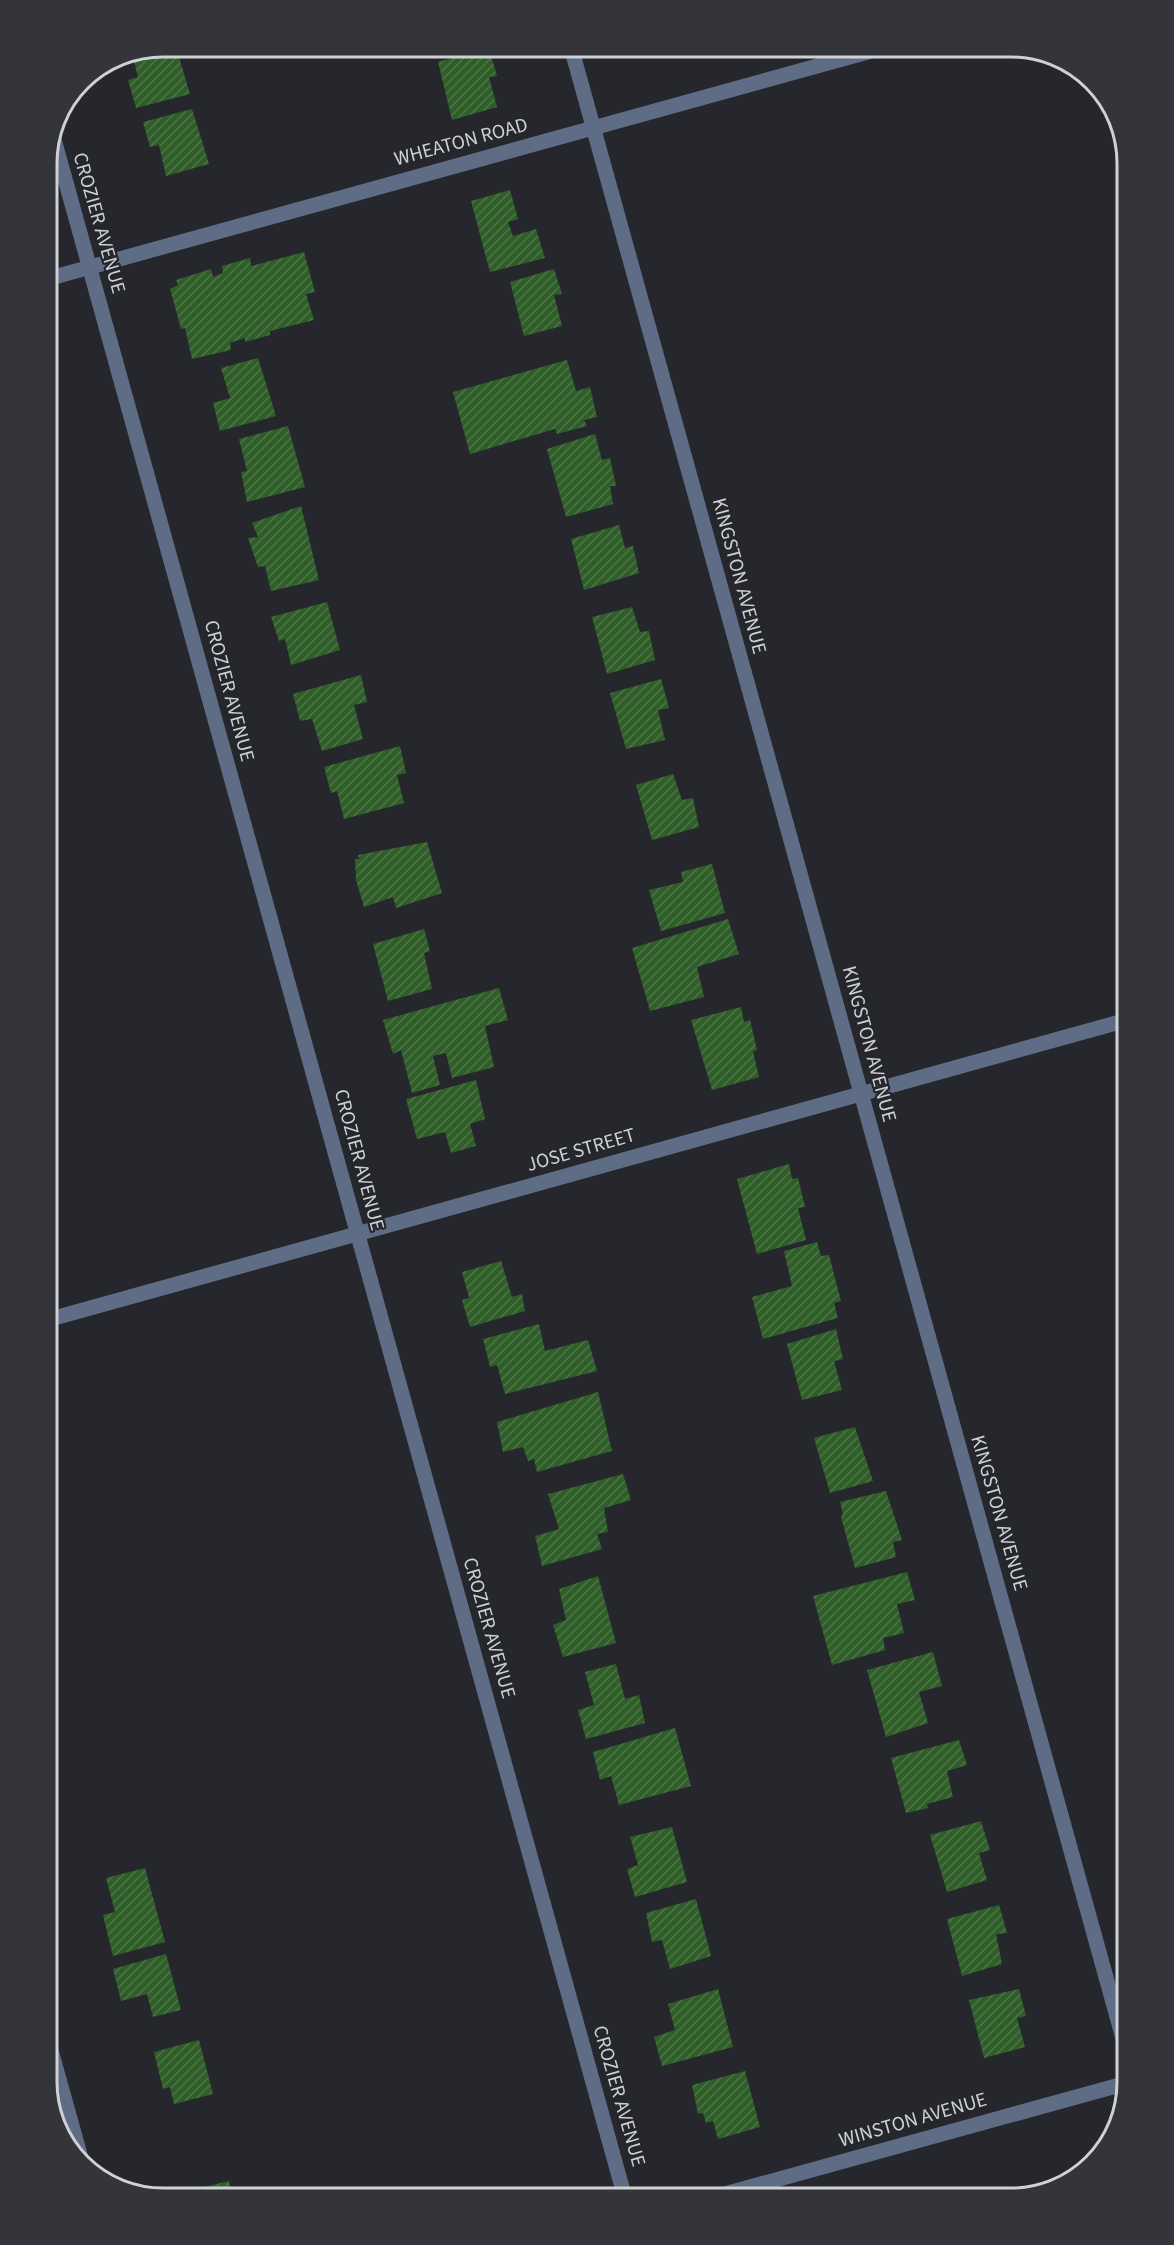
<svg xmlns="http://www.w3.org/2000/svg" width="1174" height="2245" font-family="'Source Sans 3',sans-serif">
	<defs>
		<pattern id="building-hatch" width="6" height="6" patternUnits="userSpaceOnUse" patternTransform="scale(1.5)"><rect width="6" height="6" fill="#2f5e29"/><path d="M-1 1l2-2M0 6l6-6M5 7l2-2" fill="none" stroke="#4c7447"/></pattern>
	</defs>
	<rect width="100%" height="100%" fill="#25272d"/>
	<path fill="url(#building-hatch)" d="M163,46L176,47L190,94L136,108L128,80L138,77L132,53Z
		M489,48L497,76L489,77L497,107L452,120L438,62Z
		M192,109L209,164L166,176L159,145L150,147L143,122Z
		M510,190L518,219L508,222L513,236L536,229L545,258L490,272L471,201Z
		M304,252L315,292L306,294L314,320L270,331V335L245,342V338L230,343L231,350L192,359L185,328L181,329L170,289L178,285L176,280L211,269L213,277L223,273L222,266L250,258L251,266Z
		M554,269L562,294L554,295L562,326L524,336L510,282Z
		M258,358L276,416L220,431L213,403L230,398L221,368Z
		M567,360L576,391L590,387L597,417L584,420L587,426L557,434L555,429L470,454L453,392Z
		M288,426L305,487L247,502L241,472L247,471L239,439Z
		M595,434L602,460L610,458L616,486H610L613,504L566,517L547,449Z
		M301,506L319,580L271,591L265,566L258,567L248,538L258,537L252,523Z
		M619,525L625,548L633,546L639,573L584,590L571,539Z
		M327,602L340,650L291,665L285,639L279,641L271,617Z
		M632,607L640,632L649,631L655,660L607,674L592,617Z
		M361,675L367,702L354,705L363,739L322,751L312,719L300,721L293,694Z
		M661,679L669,708L658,710L665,740L626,749L610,693Z
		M400,746L406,773L397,775L404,803L344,819L337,791L331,793L324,767Z
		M673,774L682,800L693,798L699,827L652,840L636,785Z
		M427,842L442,893L396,908L393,897L364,907L356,880L355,859H359L358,855Z
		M712,864L725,913L661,931L649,890L683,882L681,872Z
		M728,919L739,954L697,967L704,997L650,1011L632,948Z
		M424,929L430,951L424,953L432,989L388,1001L373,944Z
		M499,988L508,1020L485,1026L494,1067L452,1078L446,1053L433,1056L440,1085L412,1093L401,1050L393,1054L383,1020Z
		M741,1007L744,1022L750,1020L757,1050L753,1051L759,1077L712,1090L691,1020Z
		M476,1080L485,1119L470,1124L476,1146L451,1153L445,1132L417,1139L406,1099Z
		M789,1164L792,1179L798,1178L805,1207L798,1208L806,1240L757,1254L737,1179Z
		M817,1242L821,1256L829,1255L841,1301L834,1303L838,1318L763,1339L752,1297L792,1286L784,1251Z
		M501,1261L512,1297L522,1294L525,1311L470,1327L462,1300L469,1298L462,1272Z
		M539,1324L545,1351L588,1340L597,1371L505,1394L497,1365L490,1367L483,1339Z
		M836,1329L843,1359L834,1361L842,1390L802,1400L787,1344Z
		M598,1392L612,1451L537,1472L534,1459L528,1461L523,1447L503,1452L497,1422Z
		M855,1427L873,1481L830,1493L814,1438Z
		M623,1474L631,1500L604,1508L608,1532L597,1534L602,1549L542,1566L535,1536L559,1529L548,1494Z
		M886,1491L902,1540L893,1542L896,1557L855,1568L841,1517L843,1514L840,1502Z
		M907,1572L915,1600L897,1604L904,1633L883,1638L885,1650L832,1665L813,1596Z
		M598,1576L616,1643L563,1657L553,1625L566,1620L559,1589Z
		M933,1652L942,1686L919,1692L928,1723L886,1737L867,1670Z
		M616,1664L625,1699L639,1695L645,1723L586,1739L578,1710L594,1705L585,1672Z
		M675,1728L691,1786L619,1805L611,1776L600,1780L593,1752Z
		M959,1740L967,1765L947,1771L953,1797L927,1804L928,1808L906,1813L891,1758Z
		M981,1821L990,1850L979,1853L987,1880L947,1892L930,1835Z
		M672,1827L687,1882L635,1897L627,1869L638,1865L630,1837Z
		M145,1868L165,1942L113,1956L103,1915L115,1912L106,1878Z
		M696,1899L711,1956L670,1969L662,1940L652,1942L646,1913Z
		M999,1905L1007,1933L996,1934L1002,1964L962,1976L947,1919Z
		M166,1954L181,2010L153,2017L147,1994L121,2001L113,1969Z
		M718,1989L733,2047L662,2066L654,2037L675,2030L668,2004Z
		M1019,1989L1026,2016L1017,2018L1025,2047L984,2058L969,2000Z
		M199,2040L213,2094L174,2104L170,2087L163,2089L154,2052Z
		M745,2071L760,2127L718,2139L713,2121L706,2123L703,2113L698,2114L692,2085Z
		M229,2181L233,2198H164V2197Z"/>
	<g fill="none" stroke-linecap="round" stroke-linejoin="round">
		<path stroke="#5f6c86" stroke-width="15" d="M571,47L1127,2053
			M52,132L625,2198
			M47,279L886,47
			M47,1320L1127,1020
			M47,2036L81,2158
			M710,2198L1127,2083"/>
	</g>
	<g text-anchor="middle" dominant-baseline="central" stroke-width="4.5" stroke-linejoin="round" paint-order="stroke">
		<g font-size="20" fill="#cfd1d5" stroke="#25272d">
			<text transform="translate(461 142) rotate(-15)">WHEATON ROAD</text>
			<text transform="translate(99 223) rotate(74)">CROZIER AVENUE</text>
			<text transform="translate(739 576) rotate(75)">KINGSTON AVENUE</text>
			<text transform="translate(229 691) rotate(75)">CROZIER AVENUE</text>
			<text transform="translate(869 1044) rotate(75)">KINGSTON AVENUE</text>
			<text transform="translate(581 1150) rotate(-16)">JOSE STREET</text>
			<text transform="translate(359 1160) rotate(75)">CROZIER AVENUE</text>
			<text transform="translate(999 1513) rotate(74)">KINGSTON AVENUE</text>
			<text transform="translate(489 1628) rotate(74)">CROZIER AVENUE</text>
			<text transform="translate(619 2096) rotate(74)">CROZIER AVENUE</text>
			<text transform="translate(913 2120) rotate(-16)">WINSTON AVENUE</text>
		</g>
	</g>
	<path d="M0 0H1174V2245H0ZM163 57H1011A106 106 0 0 1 1117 163V2082A106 106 0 0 1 1011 2188H163A106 106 0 0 1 57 2082V163A106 106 0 0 1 163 57Z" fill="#33353a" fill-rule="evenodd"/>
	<path fill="none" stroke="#cfd1d5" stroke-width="3" d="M163 57H1011A106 106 0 0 1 1117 163V2082A106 106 0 0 1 1011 2188H163A106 106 0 0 1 57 2082V163A106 106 0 0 1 163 57Z"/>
</svg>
